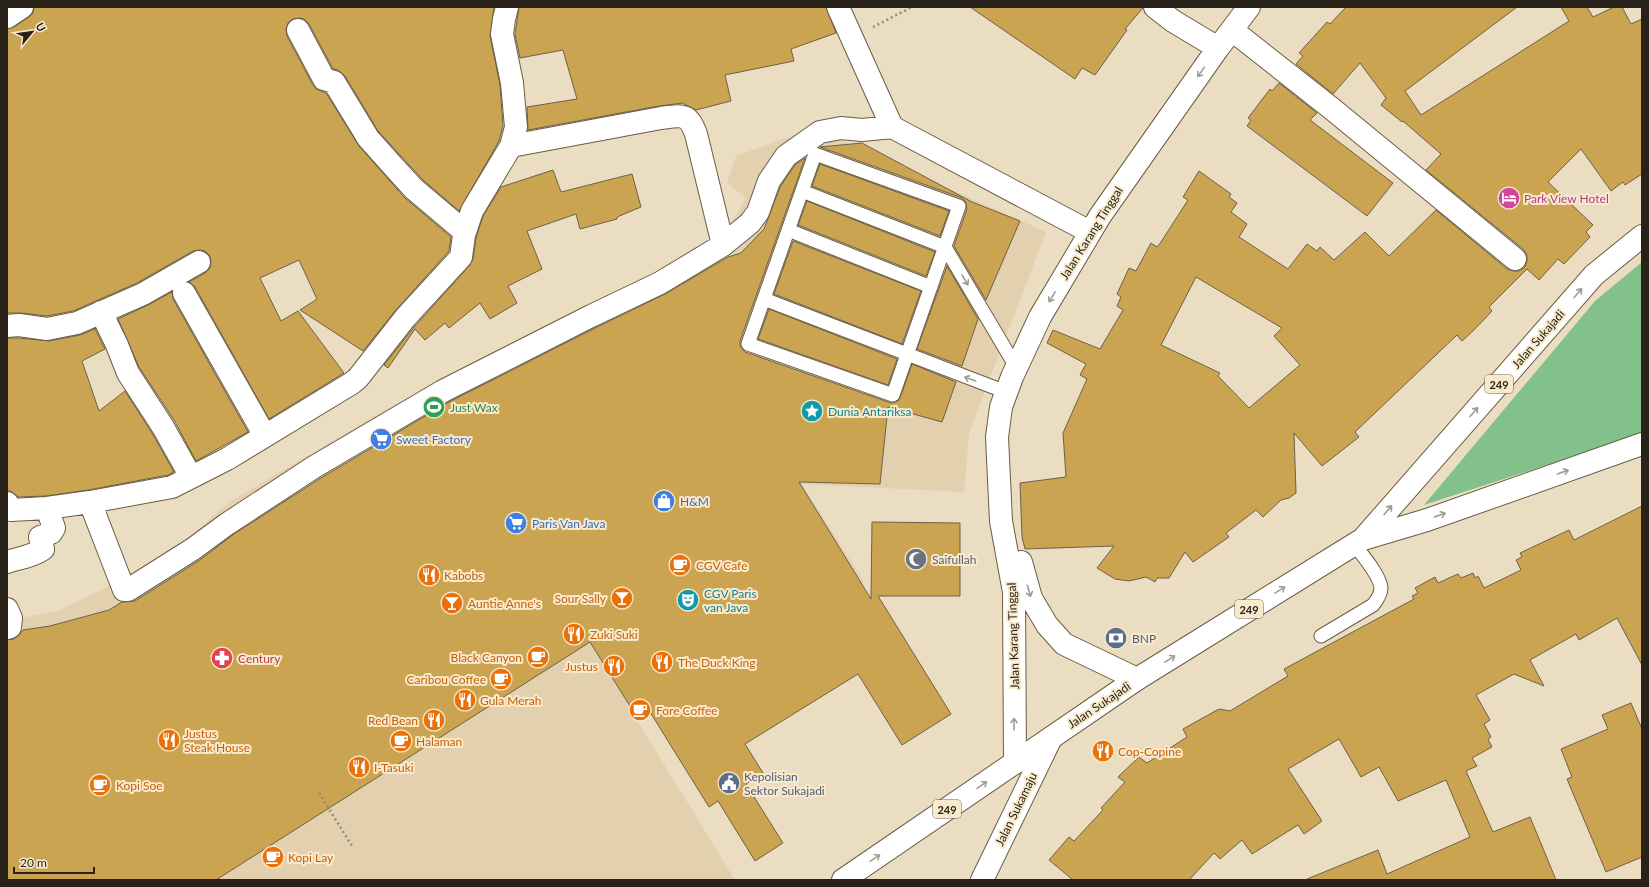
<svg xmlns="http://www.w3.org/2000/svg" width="1649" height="887" font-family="Lato,sans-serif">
	<rect width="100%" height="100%" fill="#ebddc1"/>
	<path fill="#e2d0ae" d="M814,128L1046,232L969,433L964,492L802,484L864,582L638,722L735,880H7V621L60,610L124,579L182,544L231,501L383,411L648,282L729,227L746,198L727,183L736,156Z"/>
	<path fill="#83c18c" d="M1642,262V434L1424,505L1595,301Z"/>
	<path fill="#cba452" stroke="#6d6048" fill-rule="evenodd" d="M34,7H494L490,36L500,85L503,126L499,141L459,211L423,180L378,131L345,76L338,70L333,69L309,24L304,19L299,18L293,19L288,23L286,29L287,36L313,85L316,89L326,93L359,146L405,198L451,237L449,251L396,310L363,351L300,310L317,299L299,260L260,278L281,321L298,311L344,373L269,419L195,287L189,282L205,273L210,268L211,262L210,256L205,251L199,250L193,251L137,283L73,311L47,316L21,313H7V29L14,27L29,17L33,13Z
		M519,7H826L836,33L791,49L794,61L725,75L731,101L696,110L684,104L683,103L659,106L528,130L527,107L577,99L563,50L520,58L515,34Z
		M970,7H1143V8L1125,29L1127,30L1095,75L1082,68L1075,79Z
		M1346,7H1517L1405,91L1421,115L1569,21L1561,7H1587L1593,17L1614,7H1622L1631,24L1642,19V174L1625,185L1623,182L1611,191L1581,149L1548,182L1593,225L1586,232L1590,237L1564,264L1558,259L1539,280L1527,269L1489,307L1492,311L1474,330L1462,341L1457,335L1355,432L1359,437L1322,466L1294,433L1296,493L1289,498L1281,500L1263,517L1256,510L1226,533L1229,537L1193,562L1185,552L1169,578H1157L1155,582L1146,577L1129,581L1115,579L1097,568L1114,546L1025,549L1022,537L1020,483L1066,477L1063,433L1087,379L1080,375L1086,364L1047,343L1053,330L1100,349L1123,310L1117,306L1121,297L1117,294L1129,268L1136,271L1151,243L1157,247L1161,242L1188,200L1183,197L1199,171L1231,194L1229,197L1237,203L1231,212L1247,224L1239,237L1288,269L1307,244L1317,251L1320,247L1334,260L1365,232L1389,256L1436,210L1507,269L1513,271H1519L1525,267L1527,261V255L1523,249L1426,170L1441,154L1403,121L1402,122L1381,105L1386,98L1360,63L1333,94L1296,64L1303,56L1299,53L1327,22L1330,24ZM1196,277L1282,328L1274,336L1300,365L1249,408L1218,376L1220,373L1161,345Z
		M1279,83L1317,113L1310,120L1393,183L1367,216L1247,126L1251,120L1248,118L1270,89L1272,91Z
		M862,143L972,202L1020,221L986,300L954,246L967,209L965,201L962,198L820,147Z
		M805,158L740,341V346L745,352L891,403L898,401L900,398L912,364L956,382L942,422L888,407L880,484L799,482L871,599L872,522L960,523V596H878L951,714L902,745L858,674L745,744L763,773L746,784L783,843L755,861L718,801L709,807L650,712L638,719L590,642L216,880H7V640L14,639L19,635L23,630L50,626L109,610L122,602L135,601L200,560L234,534L321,478L449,402L597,327L665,294L728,257L741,253L764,229L780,187L795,165Z
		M820,164L949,211L940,236L812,186Z
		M553,170L561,192L632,174L641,207L617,217V219L580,229L576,214L527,231L542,269L508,286L517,303L490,319L480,303L449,328L445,323L425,340L415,329L388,368L384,365L415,326L470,265L473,259L476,238L483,216L501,187Z
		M807,201L935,252L926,276L798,225Z
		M793,241L921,291L902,344L774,294Z
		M947,266L978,319L962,366L917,349Z
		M172,292L173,299L248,432L196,461L174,420L139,367L118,319L148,305Z
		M769,309L897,359L888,385L758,339Z
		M95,329L105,349L82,361L99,411L125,391L152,433L174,472L168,475L88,490L46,496L18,497L11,491H7V338H19L49,341L80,335Z
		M1642,506V665L1617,618L1579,640L1576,634L1530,660L1544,686L1514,674L1476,695L1490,720L1484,724L1491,737L1488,739L1492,747L1472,758L1477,766L1466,771L1493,832L1530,817L1556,880H1307V879L1378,850L1387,874L1470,837L1446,780L1398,801L1379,767L1361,777L1339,739L1288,769L1322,821L1304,834L1298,825L1252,854L1242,840L1220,859L1214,853L1189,880H1073L1049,860L1069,837L1074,841L1103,810L1101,808L1125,782L1118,777L1139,757L1147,763L1187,737L1183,729L1219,709L1230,711L1288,676L1284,669L1414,599L1412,596L1418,593L1415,588L1435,577L1438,583L1458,574L1461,578L1473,573L1475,578L1478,576L1484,588L1521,570L1516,560L1522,557L1520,553L1569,530L1574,540Z
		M1631,703L1642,729V857L1606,872L1567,779L1572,777L1561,749L1608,729L1602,715Z"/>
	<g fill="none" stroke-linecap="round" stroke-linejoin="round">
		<g stroke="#695d44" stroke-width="15">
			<path id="service" d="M815,154L959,206L893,395L748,344Z
				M802,191L945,247L1016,367
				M788,230L931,287
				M764,299L1006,392
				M1321,636L1373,605C1377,600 1381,594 1381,588C1380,575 1362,555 1354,544"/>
		</g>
		<g stroke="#695d44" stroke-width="24">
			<path id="minor" d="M838,7L892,127
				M1155,7L1173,21L1218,48
				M7,17L22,7
				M298,30L324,79L334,82L368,138L392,165L414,189L465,232
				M1232,30L1331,108L1515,259
				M511,146L661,118C683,115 688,113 696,134L723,245
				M184,293L265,436
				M101,312L117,345L128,373L163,427L191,477
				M7,326L19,325L47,329L77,323L143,294L199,262
				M90,502L124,590H128L193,549L227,524L314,467L443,391L591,316L660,283L723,245L750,223L758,212L769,181L786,156L820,132L841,128L862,130L892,127L1090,232
				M7,503L8,508L11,510L47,508L90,502L172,487L227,459L352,383L358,378L405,318L461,257L464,235L472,211L511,146L516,127L512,83L502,34L504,19L507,7
				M7,562C19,558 32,557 43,549L40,537L51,533L54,528L47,508
				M1021,562L1031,598L1047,625L1064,644L1137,679
				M7,609L11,618L10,627L7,628
				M1015,763L1014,592L1001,521L997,437L1001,407L1012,377L1040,317L1100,216L1218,48L1249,7"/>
		</g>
		<g stroke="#695d44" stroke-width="24">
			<path id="secondary" d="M982,880L1051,738"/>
		</g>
		<g stroke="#695d44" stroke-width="24">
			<path id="primary" d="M1363,539L1594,275L1642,236
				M843,880L1137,679L1363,539L1427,520L1642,444"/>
		</g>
		<path stroke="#968b77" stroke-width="2.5" stroke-dasharray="2 3" stroke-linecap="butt" d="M873,27L912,7
			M319,793L352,846"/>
		<use href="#service" stroke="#fff" stroke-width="13"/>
		<use href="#minor" stroke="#fff" stroke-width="22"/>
		<use href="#secondary" stroke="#fff" stroke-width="22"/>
		<use href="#primary" stroke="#fff" stroke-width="22"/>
	</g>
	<defs><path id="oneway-shaft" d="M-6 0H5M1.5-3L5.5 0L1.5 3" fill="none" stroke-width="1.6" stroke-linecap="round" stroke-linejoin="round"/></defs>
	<g stroke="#9e9c97">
		<use href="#oneway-shaft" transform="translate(1201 72) rotate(125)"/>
		<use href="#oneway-shaft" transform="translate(965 280) rotate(59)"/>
		<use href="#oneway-shaft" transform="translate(1578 293) rotate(-49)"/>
		<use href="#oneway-shaft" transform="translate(1052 297) rotate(121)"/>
		<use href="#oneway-shaft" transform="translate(970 379) rotate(-160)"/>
		<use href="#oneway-shaft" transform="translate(1474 412) rotate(-49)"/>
		<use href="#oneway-shaft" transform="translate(1563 472) rotate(-19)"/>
		<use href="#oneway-shaft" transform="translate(1388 510) rotate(-49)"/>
		<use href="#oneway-shaft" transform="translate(1440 515) rotate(-19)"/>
		<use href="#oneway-shaft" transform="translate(1280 590) rotate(-32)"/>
		<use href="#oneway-shaft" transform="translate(1029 591) rotate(74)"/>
		<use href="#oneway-shaft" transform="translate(1170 659) rotate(-32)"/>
		<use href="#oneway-shaft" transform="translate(1014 724) rotate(-90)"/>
		<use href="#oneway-shaft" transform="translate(982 785) rotate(-35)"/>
		<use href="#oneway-shaft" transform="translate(875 858) rotate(-34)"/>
	</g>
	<defs>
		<g id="hotel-disc" transform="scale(1.15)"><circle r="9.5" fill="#d1479c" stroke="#f9eace"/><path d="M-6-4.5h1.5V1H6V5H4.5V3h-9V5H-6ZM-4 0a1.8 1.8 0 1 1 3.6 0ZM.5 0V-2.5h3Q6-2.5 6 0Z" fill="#fff"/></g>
		<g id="stadium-disc" transform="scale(1.15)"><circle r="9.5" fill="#2e9e5b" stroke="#f9eace"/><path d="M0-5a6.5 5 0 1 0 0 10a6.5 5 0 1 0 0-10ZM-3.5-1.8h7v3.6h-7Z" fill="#fff"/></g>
		<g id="sight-disc" transform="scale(1.15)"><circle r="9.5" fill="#0f9aa8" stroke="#f9eace"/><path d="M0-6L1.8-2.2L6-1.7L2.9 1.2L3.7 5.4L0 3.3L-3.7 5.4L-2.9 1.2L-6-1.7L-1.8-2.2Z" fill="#fff"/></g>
		<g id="supermarket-disc" transform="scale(1.15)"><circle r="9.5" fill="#3f7fe0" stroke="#f9eace"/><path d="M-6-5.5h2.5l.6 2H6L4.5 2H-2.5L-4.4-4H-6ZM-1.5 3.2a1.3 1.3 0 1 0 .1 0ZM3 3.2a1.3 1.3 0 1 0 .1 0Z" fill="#fff"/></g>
		<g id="shop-disc" transform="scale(1.15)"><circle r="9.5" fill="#3f7fe0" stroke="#f9eace"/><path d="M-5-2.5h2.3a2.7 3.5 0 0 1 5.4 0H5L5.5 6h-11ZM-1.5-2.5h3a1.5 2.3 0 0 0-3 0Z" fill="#fff"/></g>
		<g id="mosque-disc" transform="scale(1.15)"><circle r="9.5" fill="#6b7280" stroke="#f9eace"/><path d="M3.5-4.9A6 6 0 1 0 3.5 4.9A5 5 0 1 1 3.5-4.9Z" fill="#fff"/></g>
		<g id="cafe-disc" transform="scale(1.15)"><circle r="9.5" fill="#e8710a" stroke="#f9eace"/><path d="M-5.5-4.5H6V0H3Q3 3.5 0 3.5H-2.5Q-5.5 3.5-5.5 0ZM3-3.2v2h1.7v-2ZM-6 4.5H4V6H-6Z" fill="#fff"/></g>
		<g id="restaurant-disc" transform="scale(1.15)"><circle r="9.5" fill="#e8710a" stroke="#f9eace"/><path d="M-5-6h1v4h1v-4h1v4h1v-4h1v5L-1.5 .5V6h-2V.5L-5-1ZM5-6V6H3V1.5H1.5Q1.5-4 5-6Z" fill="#fff"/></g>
		<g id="bar-disc" transform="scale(1.15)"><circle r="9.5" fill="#e8710a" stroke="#f9eace"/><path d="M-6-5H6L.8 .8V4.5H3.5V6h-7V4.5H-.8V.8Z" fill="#fff"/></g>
		<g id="theatre-disc" transform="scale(1.15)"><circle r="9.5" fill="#0f9aa8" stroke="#f9eace"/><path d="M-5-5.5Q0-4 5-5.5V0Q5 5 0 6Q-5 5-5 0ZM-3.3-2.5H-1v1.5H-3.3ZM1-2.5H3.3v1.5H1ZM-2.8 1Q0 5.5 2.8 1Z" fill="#fff"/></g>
		<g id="bank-disc" transform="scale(1.15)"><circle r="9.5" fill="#5c6f8a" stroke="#f9eace"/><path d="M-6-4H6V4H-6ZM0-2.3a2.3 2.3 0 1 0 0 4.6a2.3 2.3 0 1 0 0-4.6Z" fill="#fff"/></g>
		<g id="pharmacy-disc" transform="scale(1.15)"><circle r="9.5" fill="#e0444e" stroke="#f9eace"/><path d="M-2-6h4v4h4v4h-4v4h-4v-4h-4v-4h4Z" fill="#fff"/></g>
		<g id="civic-disc" transform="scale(1.15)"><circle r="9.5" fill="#5c6f8a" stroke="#f9eace"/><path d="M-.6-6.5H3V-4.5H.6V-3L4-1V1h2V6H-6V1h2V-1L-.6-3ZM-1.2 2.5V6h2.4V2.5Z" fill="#fff"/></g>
	</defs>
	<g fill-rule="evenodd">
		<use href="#hotel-disc" x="1509" y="198"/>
		<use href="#stadium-disc" x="434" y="407"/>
		<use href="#sight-disc" x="812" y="411"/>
		<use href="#supermarket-disc" x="381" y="439"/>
		<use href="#shop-disc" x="664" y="501"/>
		<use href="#supermarket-disc" x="516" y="523"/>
		<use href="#mosque-disc" x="916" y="559"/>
		<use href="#cafe-disc" x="680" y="565"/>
		<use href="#restaurant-disc" x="429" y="575"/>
		<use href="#bar-disc" x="622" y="598"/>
		<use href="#theatre-disc" x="688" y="600"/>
		<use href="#bar-disc" x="452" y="603"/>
		<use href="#restaurant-disc" x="574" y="634"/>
		<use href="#bank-disc" x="1116" y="638"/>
		<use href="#cafe-disc" x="538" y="657"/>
		<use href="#pharmacy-disc" x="222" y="658"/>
		<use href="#restaurant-disc" x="662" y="662"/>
		<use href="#restaurant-disc" x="614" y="666"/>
		<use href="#cafe-disc" x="501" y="679"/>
		<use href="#restaurant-disc" x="465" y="700"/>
		<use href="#cafe-disc" x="640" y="710"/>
		<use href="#restaurant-disc" x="434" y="720"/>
		<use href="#restaurant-disc" x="169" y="740"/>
		<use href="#cafe-disc" x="401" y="741"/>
		<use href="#restaurant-disc" x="1103" y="751"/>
		<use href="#restaurant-disc" x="359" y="767"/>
		<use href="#civic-disc" x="729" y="783"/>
		<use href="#cafe-disc" x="100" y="785"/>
		<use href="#cafe-disc" x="273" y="857"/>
	</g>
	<g text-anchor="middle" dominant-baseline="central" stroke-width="4" stroke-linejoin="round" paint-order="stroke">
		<g fill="#f9eace" stroke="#675e4f" stroke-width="1">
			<rect x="1485" y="375" width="28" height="18" rx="3"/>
			<rect x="1235" y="600" width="28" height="18" rx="3"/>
			<rect x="933" y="800" width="28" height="18" rx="3"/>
		</g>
		<g font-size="11" font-weight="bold" fill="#282218">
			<text x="1499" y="384">249</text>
			<text x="1249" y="609">249</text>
			<text x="947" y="809">249</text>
		</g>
		<g font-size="12" fill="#b23c85" stroke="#f9eace" text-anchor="start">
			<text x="1524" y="198">Park View Hotel</text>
		</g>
		<g font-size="12" fill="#282218" stroke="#f9eace">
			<text transform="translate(1091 233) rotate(-58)">Jalan Karang Tinggal</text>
			<text transform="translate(1538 339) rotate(-49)">Jalan Sukajadi</text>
			<text transform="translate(1013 636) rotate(-92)">Jalan Karang Tinggal</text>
			<text transform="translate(1099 705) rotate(-34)">Jalan Sukajadi</text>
			<text transform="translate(1016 809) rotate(-64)">Jalan Sukamaju</text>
		</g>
		<g font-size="12" fill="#27864d" stroke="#f9eace" text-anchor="start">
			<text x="450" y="407">Just Wax</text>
		</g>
		<g font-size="12" fill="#0d838f" stroke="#f9eace" text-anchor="start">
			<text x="828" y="411">Dunia Antariksa</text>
			<text x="704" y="593">CGV Paris<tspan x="704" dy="14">van Java</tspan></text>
		</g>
		<g font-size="12" fill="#366cbe" stroke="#f9eace" text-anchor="start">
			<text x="396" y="439">Sweet Factory</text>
			<text x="680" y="501">H&amp;M</text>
			<text x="532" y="523">Paris Van Java</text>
		</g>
		<g font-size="12" fill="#5b616d" stroke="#f9eace" text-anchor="start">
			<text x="932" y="559">Saifullah</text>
		</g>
		<g font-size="12" fill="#c56008" stroke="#f9eace" text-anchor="start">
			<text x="696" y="565">CGV Cafe</text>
			<text x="444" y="575">Kabobs</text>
			<text x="606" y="598" text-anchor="end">Sour Sally</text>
			<text x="468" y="603">Auntie Anne's</text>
			<text x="590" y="634">Zuki Suki</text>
			<text x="522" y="657" text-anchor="end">Black Canyon</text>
			<text x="678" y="662">The Duck King</text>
			<text x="598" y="666" text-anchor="end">Justus</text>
			<text x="486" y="679" text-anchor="end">Caribou Coffee</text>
			<text x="480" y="700">Gula Merah</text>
			<text x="656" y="710">Fore Coffee</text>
			<text x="418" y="720" text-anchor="end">Red Bean</text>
			<text x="184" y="733">Justus<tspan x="184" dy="14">Steak House</tspan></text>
			<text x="416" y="741">Halaman</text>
			<text x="1118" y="751">Cop-Copine</text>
			<text x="374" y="767">I-Tasuki</text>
			<text x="116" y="785">Kopi Soe</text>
			<text x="288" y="857">Kopi Lay</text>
		</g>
		<g font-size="12" fill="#4e5e75" stroke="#f9eace" text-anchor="start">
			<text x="1132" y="638">BNP</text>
			<text x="744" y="776">Kepolisian<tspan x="744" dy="14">Sektor Sukajadi</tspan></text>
		</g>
		<g font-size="12" fill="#be3a42" stroke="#f9eace" text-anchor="start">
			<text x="238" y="658">Century</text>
		</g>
	</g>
	<rect width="1649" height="887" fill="none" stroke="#282218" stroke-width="16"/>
	<g transform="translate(32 32) rotate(61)" stroke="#f9eace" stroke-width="3" paint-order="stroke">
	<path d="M0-3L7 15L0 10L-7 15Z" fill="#282218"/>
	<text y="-6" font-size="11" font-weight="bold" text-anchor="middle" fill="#282218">U</text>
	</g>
	<path d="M14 867v6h80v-6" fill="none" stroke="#282218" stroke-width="2"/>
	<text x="20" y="867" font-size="12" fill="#282218" stroke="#f9eace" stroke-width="3" paint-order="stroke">20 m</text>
</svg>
